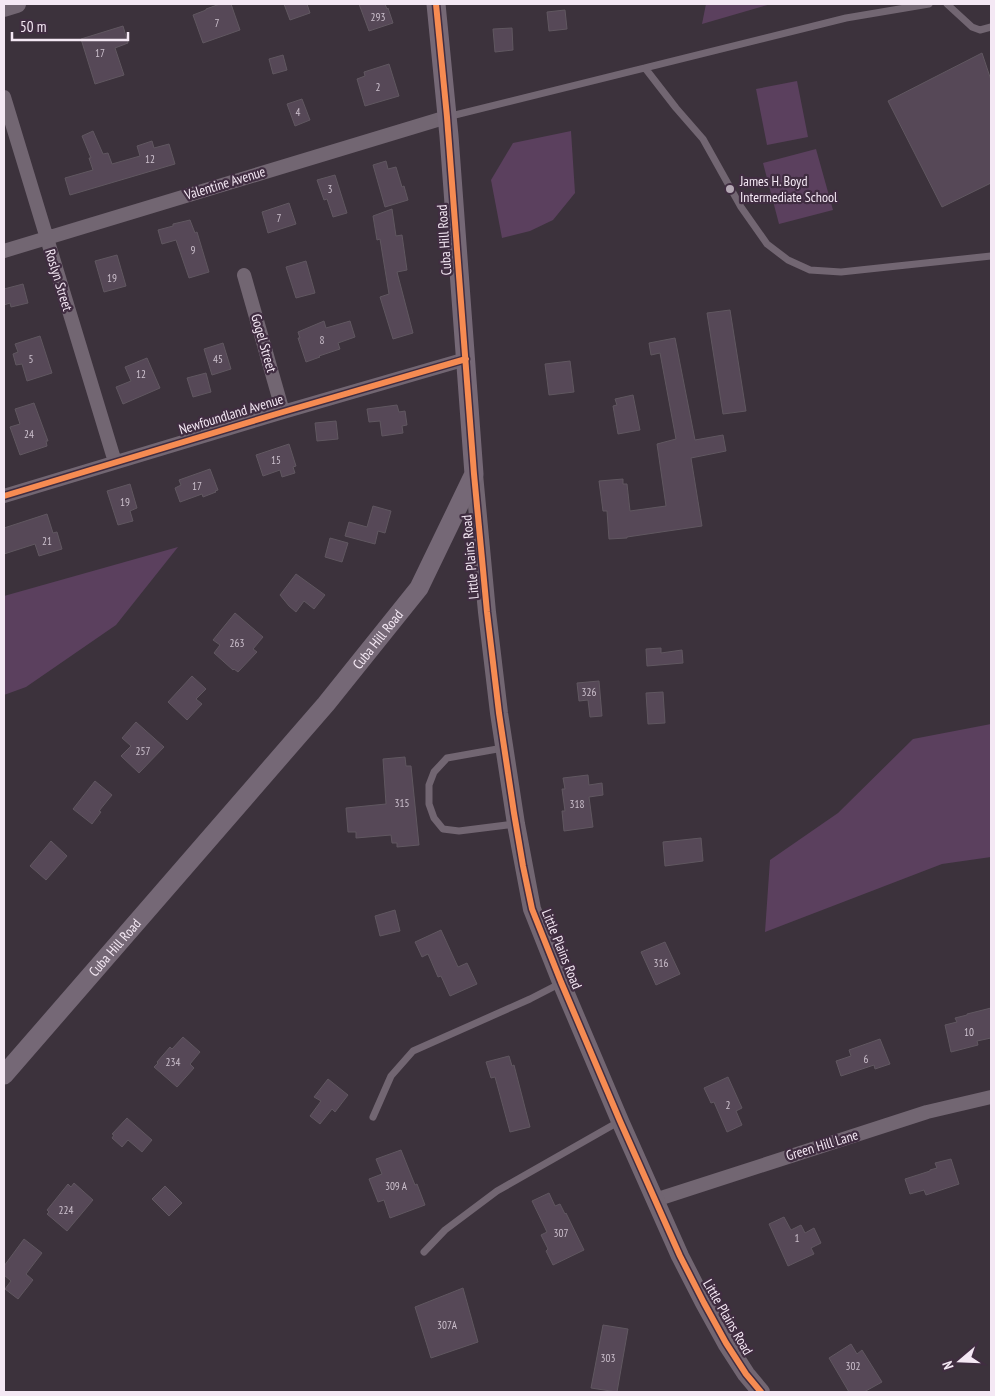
<svg xmlns="http://www.w3.org/2000/svg" width="995" height="1396" font-family="'PT Sans Narrow',sans-serif">
	<rect width="100%" height="100%" fill="#3c323c"/>
	<path fill="#5b405e" d="M706,4H771L702,24Z
		M797,81L808,137L767,145L756,89Z
		M571,131L575,193L553,220L530,231L502,238L491,180L513,143Z
		M816,149L833,210L779,224L763,163Z
		M178,547L116,625L26,687L4,695V596Z
		M991,724V857L942,864L765,932L770,860L838,813L913,739Z"/>
	<path fill="#564857" stroke="#605760" d="M220,4H231L240,30L203,43L193,15L206,10V9Z
		M284,4H307L310,13L290,20Z
		M359,4H385L387,9L388,8L393,23L369,31Z
		M565,10L567,29L549,31L547,12Z
		M123,26L128,43L115,48L124,75L95,84L81,39Z
		M512,28L513,50L495,52L493,29Z
		M982,53L991,80V183L942,207L888,101Z
		M283,55L287,70L273,74L269,59Z
		M389,64L399,96L365,106L357,79L365,76L364,72Z
		M302,99L310,120L295,126L287,104Z
		M93,131L103,154L108,153L112,164L140,156L137,146L152,141L154,148L169,144L175,164L70,195L65,178L93,170L89,158H91L82,136Z
		M386,161L388,169L396,167L402,187L404,186L408,200L385,207L373,165Z
		M335,175L347,213L333,217L327,199L324,200L317,180Z
		M289,203L296,224L268,233L262,212Z
		M392,209L396,236L402,235L407,270L397,272L413,333L393,339L380,297L389,294L380,239L377,240L373,216Z
		M190,220L195,233L197,232L209,272L189,278L176,240L162,244L158,230L173,226V224Z
		M117,255L126,286L104,292L95,261Z
		M306,261L315,293L296,298L286,267Z
		M23,284L28,303L11,307L10,303L4,305V289Z
		M730,310L746,411L723,414L707,313Z
		M324,321L326,328L350,321L355,337L338,343L340,349L319,356L320,357L306,362L298,338H300L298,332Z
		M40,336L52,373L27,381L22,364L16,365L13,354L18,352L15,344Z
		M675,338L695,440L723,435L726,451L691,458L702,526L627,537V538L609,539L607,511H603L599,481L623,479V484H627L630,511L666,506L657,444L676,439L660,353L651,355L649,343Z
		M223,343L231,369L212,375L204,349Z
		M147,358L160,388L123,404L116,387L131,381L125,367Z
		M570,361L574,392L549,395L545,364Z
		M206,373L211,392L193,397L187,378Z
		M633,395L640,430L618,434L613,406L617,405L615,399Z
		M34,403L48,441H46L47,446L20,455L10,427L20,424L15,409Z
		M397,405L399,412L405,411L407,425L402,426L403,433L382,436L380,421L369,422L367,409Z
		M336,421L338,439L317,441L315,423Z
		M289,444L296,466L293,467L295,473L282,477L280,470L263,476L256,455Z
		M210,469L218,490L215,491L216,492L203,497L202,494L180,502L175,488L181,485L179,480Z
		M130,484L137,508L130,511L133,521L118,525L107,491Z
		M373,506L391,511L385,533L378,531L375,544L345,536L349,522L367,527Z
		M47,514L53,533L57,532L62,549L39,556L35,544L4,554V528Z
		M330,538L348,543L342,562L325,557Z
		M296,574L325,595L314,609L304,601L296,612L289,606L280,595Z
		M235,613L263,637L253,649L257,652L238,672L234,669L233,670L214,653L220,645L213,640Z
		M661,648V653L682,650L683,663L647,666L646,649Z
		M192,676L206,689L196,699L202,704L187,720L168,702Z
		M599,681L602,716L590,717L588,700L579,701L577,683Z
		M663,692L665,723L648,724L646,693Z
		M136,722L164,747L139,773L121,756L131,746L122,738Z
		M405,757L406,766H411L419,845L397,847V843H392L391,835L356,838V832H348L346,808L386,804L383,759Z
		M588,775L589,785L602,783L603,795L589,797L593,827L564,831L562,811H565L562,789H565L563,778Z
		M95,781L112,795L99,811L101,812L92,824L73,809Z
		M701,838L703,861L665,866L663,842Z
		M51,841L67,856L46,880L30,866Z
		M395,910L400,931L380,936L375,916Z
		M441,930L458,967L467,963L477,984L450,996L441,976L438,977L428,954L422,957L415,942Z
		M665,942L680,974L656,985L641,952Z
		M991,1008V1038L977,1041L978,1045L951,1052L945,1025L957,1022L955,1018L967,1015V1014Z
		M183,1037L200,1052L190,1064L194,1068L177,1087L154,1067L158,1063L157,1062L170,1047L172,1049Z
		M880,1039L890,1064L875,1069L874,1065L841,1076L836,1061L851,1056L849,1050Z
		M509,1056L512,1066L514,1065L530,1127L510,1132L495,1077L491,1078L486,1062Z
		M728,1077L742,1108L736,1111L742,1125L727,1132L714,1102L711,1103L704,1088Z
		M328,1079L348,1095L335,1112L332,1109L320,1124L310,1116L321,1101L314,1097Z
		M127,1118L152,1140L142,1152L128,1140L122,1147L112,1138L114,1135L112,1134Z
		M401,1150L415,1185L417,1184L425,1205L390,1218L384,1200L378,1202L369,1179L382,1174L376,1159Z
		M951,1159L959,1184L926,1195L924,1190L910,1194L905,1179L930,1171V1170L937,1168L935,1163Z
		M74,1183L93,1200L67,1231L47,1214L49,1212L47,1210L68,1184L71,1187Z
		M165,1186L182,1203L169,1216L152,1199Z
		M549,1193L555,1206L560,1204L565,1214L566,1213L584,1250L553,1265L546,1251L548,1249L541,1235L547,1232L532,1201Z
		M784,1217L791,1230L801,1225L805,1233L814,1228L821,1243L811,1248L814,1254L788,1266L769,1224Z
		M24,1239L42,1253L26,1274L33,1280L18,1299L5,1289L11,1281L4,1275V1266Z
		M463,1288L478,1342L431,1358L415,1307Z
		M603,1325L628,1329L617,1392L591,1388Z
		M851,1344L857,1354L862,1350L882,1382L864,1392H849L829,1358Z"/>
	<g fill="none" stroke-linecap="round" stroke-linejoin="round">
		<path stroke="#726672" stroke-width="7" d="M947,4L972,27L980,30L991,27
			M645,68L676,108L703,139L741,207L767,244L788,260L810,270L841,272L991,256
			M447,117L846,18L929,4
			M503,748L447,758L434,772L429,785V804L434,818L443,829L459,831L515,824
			M373,1117L391,1076L413,1051L530,999L561,983
			M424,1252L445,1230L497,1191L620,1121"/>
		<path stroke="#726672" stroke-width="14" d="M4,97L115,462
			M4,251L447,117
			M244,275L283,412
			M4,496L283,412L466,359
			M655,1200L927,1112L991,1097"/>
		<path stroke="#726672" stroke-width="18" d="M4,8L17,4
			M474,474L487,612L499,713L516,824L532,909L561,982L620,1121L680,1256L704,1303L726,1343L746,1374L761,1392"/>
		<path stroke="#756876" stroke-width="19" id="s1" d="M4,1075L326,704L419,588L474,474L449,136L436,4"/>
		<g stroke="#402d41" stroke-width="9">
			<path id="cycleway" d="M436,4L447,117L474,474L487,612L499,713L514,813L523,866L532,909L561,982L620,1121L680,1256L704,1303L726,1343L746,1374L761,1392
				M4,496L283,412L466,359"/>
		</g>
		<use href="#cycleway" stroke="#f68b52" stroke-width="6"/>
	</g>
	<circle fill="#b4a8b4" stroke="#402d41" stroke-width="2" cx="730" cy="189" r="5"/>
	<g text-anchor="middle" dominant-baseline="central" stroke-width="4.5" stroke-linejoin="round" paint-order="stroke">
		<g font-size="11" fill="#ccc0cd">
			<text x="378" y="17">293</text>
			<text x="217" y="23">7</text>
			<text x="100" y="53">17</text>
			<text x="378" y="87">2</text>
			<text x="298" y="112">4</text>
			<text x="150" y="159">12</text>
			<text x="330" y="189">3</text>
			<text x="279" y="218">7</text>
			<text x="193" y="250">9</text>
			<text x="112" y="278">19</text>
			<text x="322" y="340">8</text>
			<text x="31" y="359">5</text>
			<text x="218" y="359">45</text>
			<text x="141" y="374">12</text>
			<text x="29" y="434">24</text>
			<text x="276" y="460">15</text>
			<text x="197" y="486">17</text>
			<text x="125" y="502">19</text>
			<text x="47" y="541">21</text>
			<text x="237" y="643">263</text>
			<text x="589" y="692">326</text>
			<text x="143" y="751">257</text>
			<text x="402" y="803">315</text>
			<text x="577" y="804">318</text>
			<text x="661" y="963">316</text>
			<text x="969" y="1032">10</text>
			<text x="866" y="1059">6</text>
			<text x="173" y="1062">234</text>
			<text x="728" y="1105">2</text>
			<text x="396" y="1186">309 A</text>
			<text x="66" y="1210">224</text>
			<text x="561" y="1233">307</text>
			<text x="797" y="1238">1</text>
			<text x="447" y="1325">307A</text>
			<text x="608" y="1358">303</text>
			<text x="853" y="1366">302</text>
		</g>
		<g font-size="14" fill="#f4e8f4" stroke="#402d41" text-anchor="start">
			<text x="740" y="181">James H. Boyd<tspan x="740" dy="16">Intermediate School</tspan></text>
		</g>
		<g font-size="14" fill="#f4e8f4" stroke="#402d41">
			<text transform="translate(225 183) rotate(-17)">Valentine Avenue</text>
			<text transform="translate(444 240) rotate(-94)">Cuba Hill Road</text>
			<text transform="translate(59 280) rotate(73)">Roslyn Street</text>
			<text transform="translate(264 343) rotate(74)">Gogel Street</text>
			<text transform="translate(231 414) rotate(-17)">Newfoundland Avenue</text>
			<text transform="translate(470 557) rotate(-95)">Little Plains Road</text>
			<text stroke="none"><textPath href="#s1" startOffset="574">Cuba Hill Road</textPath></text>
			<text stroke="none"><textPath href="#s1" startOffset="169">Cuba Hill Road</textPath></text>
			<text transform="translate(562 949) rotate(68)">Little Plains Road</text>
			<text transform="translate(822 1145) rotate(-17)">Green Hill Lane</text>
			<text transform="translate(728 1317) rotate(60)">Little Plains Road</text>
		</g>
	</g>
	<rect width="995" height="1396" fill="none" stroke="#f4e8f4" stroke-width="10"/>
	<g transform="translate(960 1361) rotate(251)" stroke="#402d41" stroke-width="4" paint-order="stroke">
	<path d="M0-4L9 19L0 12L-9 19Z" fill="#f4e8f4"/>
	<text y="-8" font-size="14" font-weight="bold" text-anchor="middle" fill="#f4e8f4">N</text>
	</g>
	<path d="M12 32v8h116v-8" fill="none" stroke="#f4e8f4" stroke-width="2.5"/>
	<text x="20" y="32" font-size="15" fill="#f4e8f4" stroke="#402d41" stroke-width="4" paint-order="stroke">50 m</text>
</svg>
